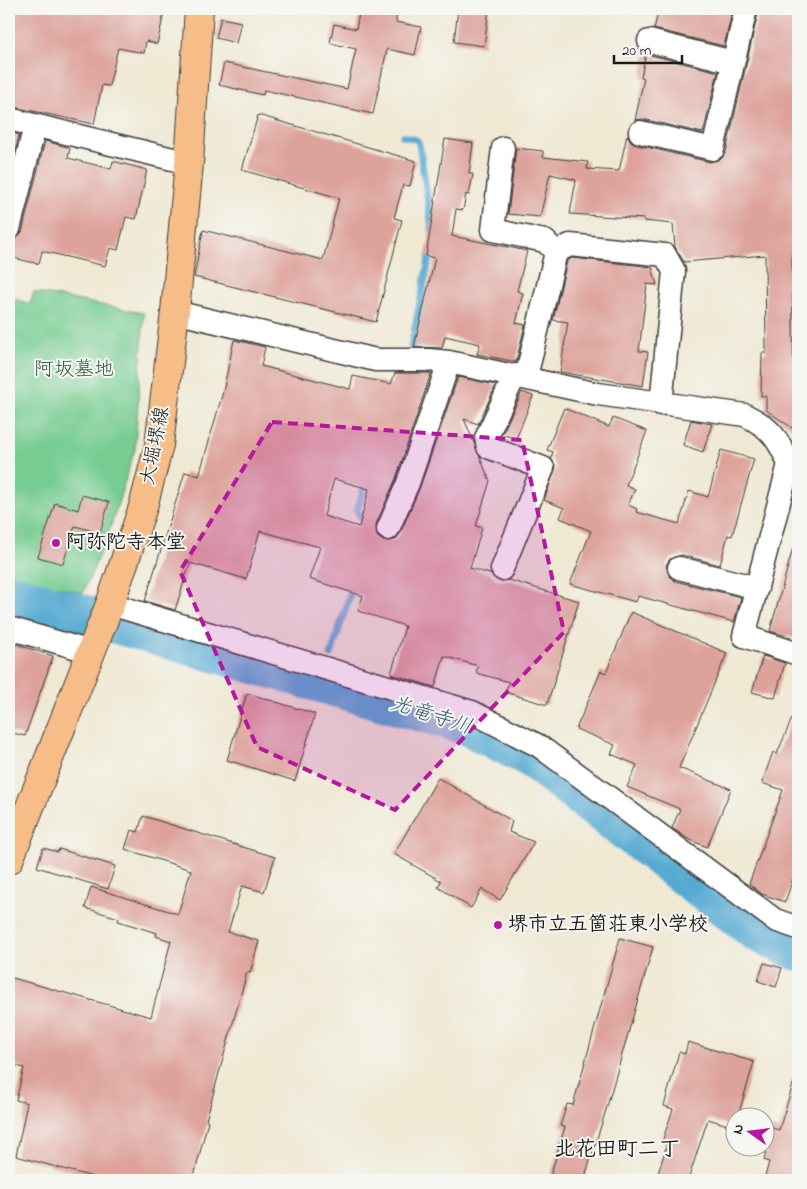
<svg xmlns="http://www.w3.org/2000/svg" width="807" height="1189" font-family="'Indie Flower','Klee One',sans-serif">
	<rect width="100%" height="100%" fill="#f6f6f2"/>
	<filter id="ink" filterUnits="userSpaceOnUse"><feTurbulence type="fractalNoise" baseFrequency=".02" numOctaves="2"/><feDisplacementMap in="SourceGraphic" scale="10" xChannelSelector="R" yChannelSelector="G"/><feConvolveMatrix kernelMatrix="1 2 1 2 8 2 1 2 1" color-interpolation-filters="sRGB"/></filter>
	<filter id="wash" filterUnits="userSpaceOnUse"><feTurbulence type="fractalNoise" baseFrequency=".0096" numOctaves="4" result="noise"/><feDisplacementMap in="SourceGraphic" scale="20" xChannelSelector="R" yChannelSelector="G"/><feGaussianBlur stdDeviation="1.12" result="paint"/><feColorMatrix in="noise" values="0 0 0 0 0 0 0 0 0 0 0 0 0 0 0 0 0 1.4 0 .05"/><feComposite in="paint" operator="in"/></filter>
	<g filter="url(#wash)">
		<rect width="100%" height="100%" fill="#efe9d4"/>
		<path fill="#76cc91" stroke="#497456" d="M34,292L144,313L135,449L110,529L83,593L9,574V297L30,304Z"/>
		<g fill="none" stroke-linecap="round" stroke-linejoin="round">
			<path stroke="#57aad2" stroke-width="7" d="M403,136L417,140L419,144L433,234
				M411,347L431,249
				M365,524L357,510L366,481
				M331,655L353,585
				M322,684V683"/>
			<path stroke="#57aad2" stroke-width="40" d="M9,593L466,725L531,758L755,931L798,951"/>
		</g>
		<g id="blocks">
			<path fill="#dda39b" fill-rule="evenodd" d="M9,9H165L157,44L146,41L144,53L118,48L109,86L102,85L94,124L9,106Z
				M360,9H397L396,22L421,27L415,55L387,49L373,114L264,90L263,95L219,85L224,63L347,89L356,49L330,43L334,24L356,29Z
				M458,9H489L484,46L454,42Z
				M659,9H733L724,46L654,29Z
				M759,9H798V252H792L794,400H798V432L766,410V396H761L762,353H766L765,255L684,262L675,247L673,224L644,221V219L570,214L576,180L550,174L540,217L508,214L516,148L543,151V157L588,162L587,169L619,171L627,135L631,141L637,145L710,162L722,158L726,152Z
				M221,18L241,22L236,43L216,38Z
				M646,54L718,72L703,133L643,119L635,120L644,78L641,77Z
				M258,115L416,161L410,186L403,185L394,218L402,220L376,322L194,277L203,230L323,260L339,198L242,170Z
				M9,132L19,135L9,176Z
				M445,139L473,143L469,174H473L469,195L466,194L463,210L456,209L452,236L527,251L517,291L523,293L516,323L525,325L516,362L477,354L480,344L445,336L442,348L414,347L435,258L426,256Z
				M45,141L70,148L68,158L111,169L113,161L147,170L136,219L126,217L118,250L110,248L105,266L42,251L39,264L9,257L13,241L22,232Z
				M572,258L652,267L657,285L647,284L639,351L648,352L643,386L560,372L568,322L553,320L567,261Z
				M234,340L265,347L261,366L350,389L353,376L391,384L395,373H431L396,478L376,524L377,536L383,541L395,540L400,534L420,487L458,377L496,385L478,424L464,419L490,481L476,526L482,528L470,568L490,574L498,581L509,580L579,601L547,705L505,692L509,682L476,673L478,666L444,656L435,687L391,674L405,626L358,611L363,596L309,579L320,547L260,531L246,579L190,563L175,610L145,601L185,472L199,476L223,392ZM334,479L369,489L359,527L324,516Z
				M522,392L533,396L516,439L502,434Z
				M564,408L609,427L613,418L647,431L626,485L635,489L628,505L637,509L636,512L679,524L689,491L708,497L721,450L754,459L732,536L728,535L720,565L682,555L670,559L666,565L670,577L675,581L741,597L734,622L638,596L636,602L570,584L591,531L560,518L564,508L544,500L556,467L551,458L553,452L547,450Z
				M691,420L712,424L703,452L683,445Z
				M82,495L109,502L100,533L75,526L63,564L38,557L55,503L78,510Z
				M793,548L798,549V639L770,631Z
				M631,612L727,653L679,768L731,789L707,847L688,839L672,828L680,809L627,787L637,765L611,754L615,745L576,729L601,671L606,673Z
				M9,642L53,656L25,736L9,732Z
				M763,656L785,663L775,698L752,692Z
				M247,693L315,714L295,781L227,760Z
				M798,704V864L785,902L762,894L749,884L783,790L762,783L773,752L777,754Z
				M438,778L512,821L509,832L534,842L500,900L482,889L471,908L438,887L441,881L394,854Z
				M143,816L275,857L264,892L242,886L228,932L259,941L250,973L247,972L206,1120L208,1121L193,1180H92L93,1177L16,1156L27,1103L16,1100L24,1068L9,1063V977L151,1017L171,941L156,936L157,933L118,921L119,918L85,908L91,887L178,914L191,870L125,849L131,830L138,832Z
				M43,848L58,852L59,849L115,866L108,889L37,867Z
				M620,938L653,947L606,1110L584,1180H549L565,1127L560,1126L567,1104L573,1105Z
				M764,963L782,968L776,987L758,981Z
				M688,1042L754,1062L738,1116H734V1127L708,1119L688,1180H656L667,1144L662,1142L673,1109L664,1106L679,1052L685,1054Z
				M794,1081L798,1082V1180H764L769,1162L764,1160L772,1128L779,1130Z"/>
		</g>
	</g>
	<g filter="url(#ink)">
		<use href="#blocks" fill-opacity="0" stroke="#3c3b38" stroke-width="1"/>
		<g fill="none" stroke-linecap="round" stroke-linejoin="round">
			<g stroke="#3c3b38" stroke-width="25">
				<path id="minor" d="M649,41L733,62
					M9,119L189,163
					M640,132L713,149L746,9
					M503,148L493,230L545,241L556,252
					M9,229L35,126
					M175,312L376,360H429L449,362L598,394L745,415C770,427 778,438 789,464L744,636L798,654
					M526,377L556,252L570,245L665,255L674,271L661,404
					M388,529L408,483L449,362
					M679,568L757,588
					M502,569L543,468L488,447L486,438L515,375
					M110,604L472,712L539,746L775,920L798,928
					M9,628L91,652"/>
			</g>
			<g stroke="#3c3b38" stroke-width="30">
				<path id="major" d="M9,860L110,604L143,507L159,445L175,312L189,163L199,9"/>
			</g>
			<use href="#minor" stroke="#fff" stroke-width="22"/>
			<use href="#major" stroke="#f7bd88" stroke-width="28"/>
		</g>
	</g>
	<path fill="#b5179e" fill-opacity="0.2" stroke="#b5179e" stroke-width="4" stroke-dasharray="10 6" stroke-linejoin="round" d="M272,422L522,440L564,632L395,810L257,747L180,571Z"/>
	<g fill="#b5179e" stroke="#f6f6f2" stroke-width="2">
		<circle cx="56" cy="543" r="5"/>
		<circle cx="498" cy="925" r="5"/>
	</g>
	<g text-anchor="middle" dominant-baseline="central" stroke-width="4" stroke-linejoin="round" paint-order="stroke">
		<g font-size="20" fill="#3c5a45" stroke="#f6f6f2">
			<text x="74" y="370">阿坂墓地</text>
		</g>
		<g font-size="20" fill="#1c1c1c" stroke="#f6f6f2">
			<text transform="translate(156 446) rotate(-79)">大堀堺線</text>
		</g>
		<g font-size="20" font-weight="bold" fill="#1c1c1c" stroke="#f6f6f2" text-anchor="start">
			<text x="66" y="543">阿弥陀寺本堂</text>
			<text x="508" y="925">堺市立五箇荘東小学校</text>
		</g>
		<g font-size="21" font-style="italic" fill="#375c6e" stroke="#f6f6f2">
			<text transform="translate(431 716) rotate(18)">光竜寺川</text>
		</g>
		<g font-size="21" font-weight="bold" fill="#1c1c1c" stroke="#f6f6f2">
			<text x="617" y="1150">北花田町二丁</text>
		</g>
	</g>
	<rect width="807" height="1189" fill="none" stroke="#f6f6f2" stroke-width="30"/>
	<g transform="translate(750 1132) rotate(284)"><circle r="24" fill="#f6f6f2" stroke="#9f9f9c"/>
	<path d="M0-4L9 19L0 12L-9 19Z" fill="#b5179e"/>
	<text y="-8" font-size="14" font-weight="bold" text-anchor="middle" fill="#1c1c1c">N</text>
	</g>
	<path d="M614 55v8h68v-8" fill="none" stroke="#1c1c1c" stroke-width="2.5"/>
	<text x="622" y="55" font-size="15" fill="#1c1c1c" stroke="#f6f6f2" stroke-width="4" paint-order="stroke">20 m</text>
</svg>
